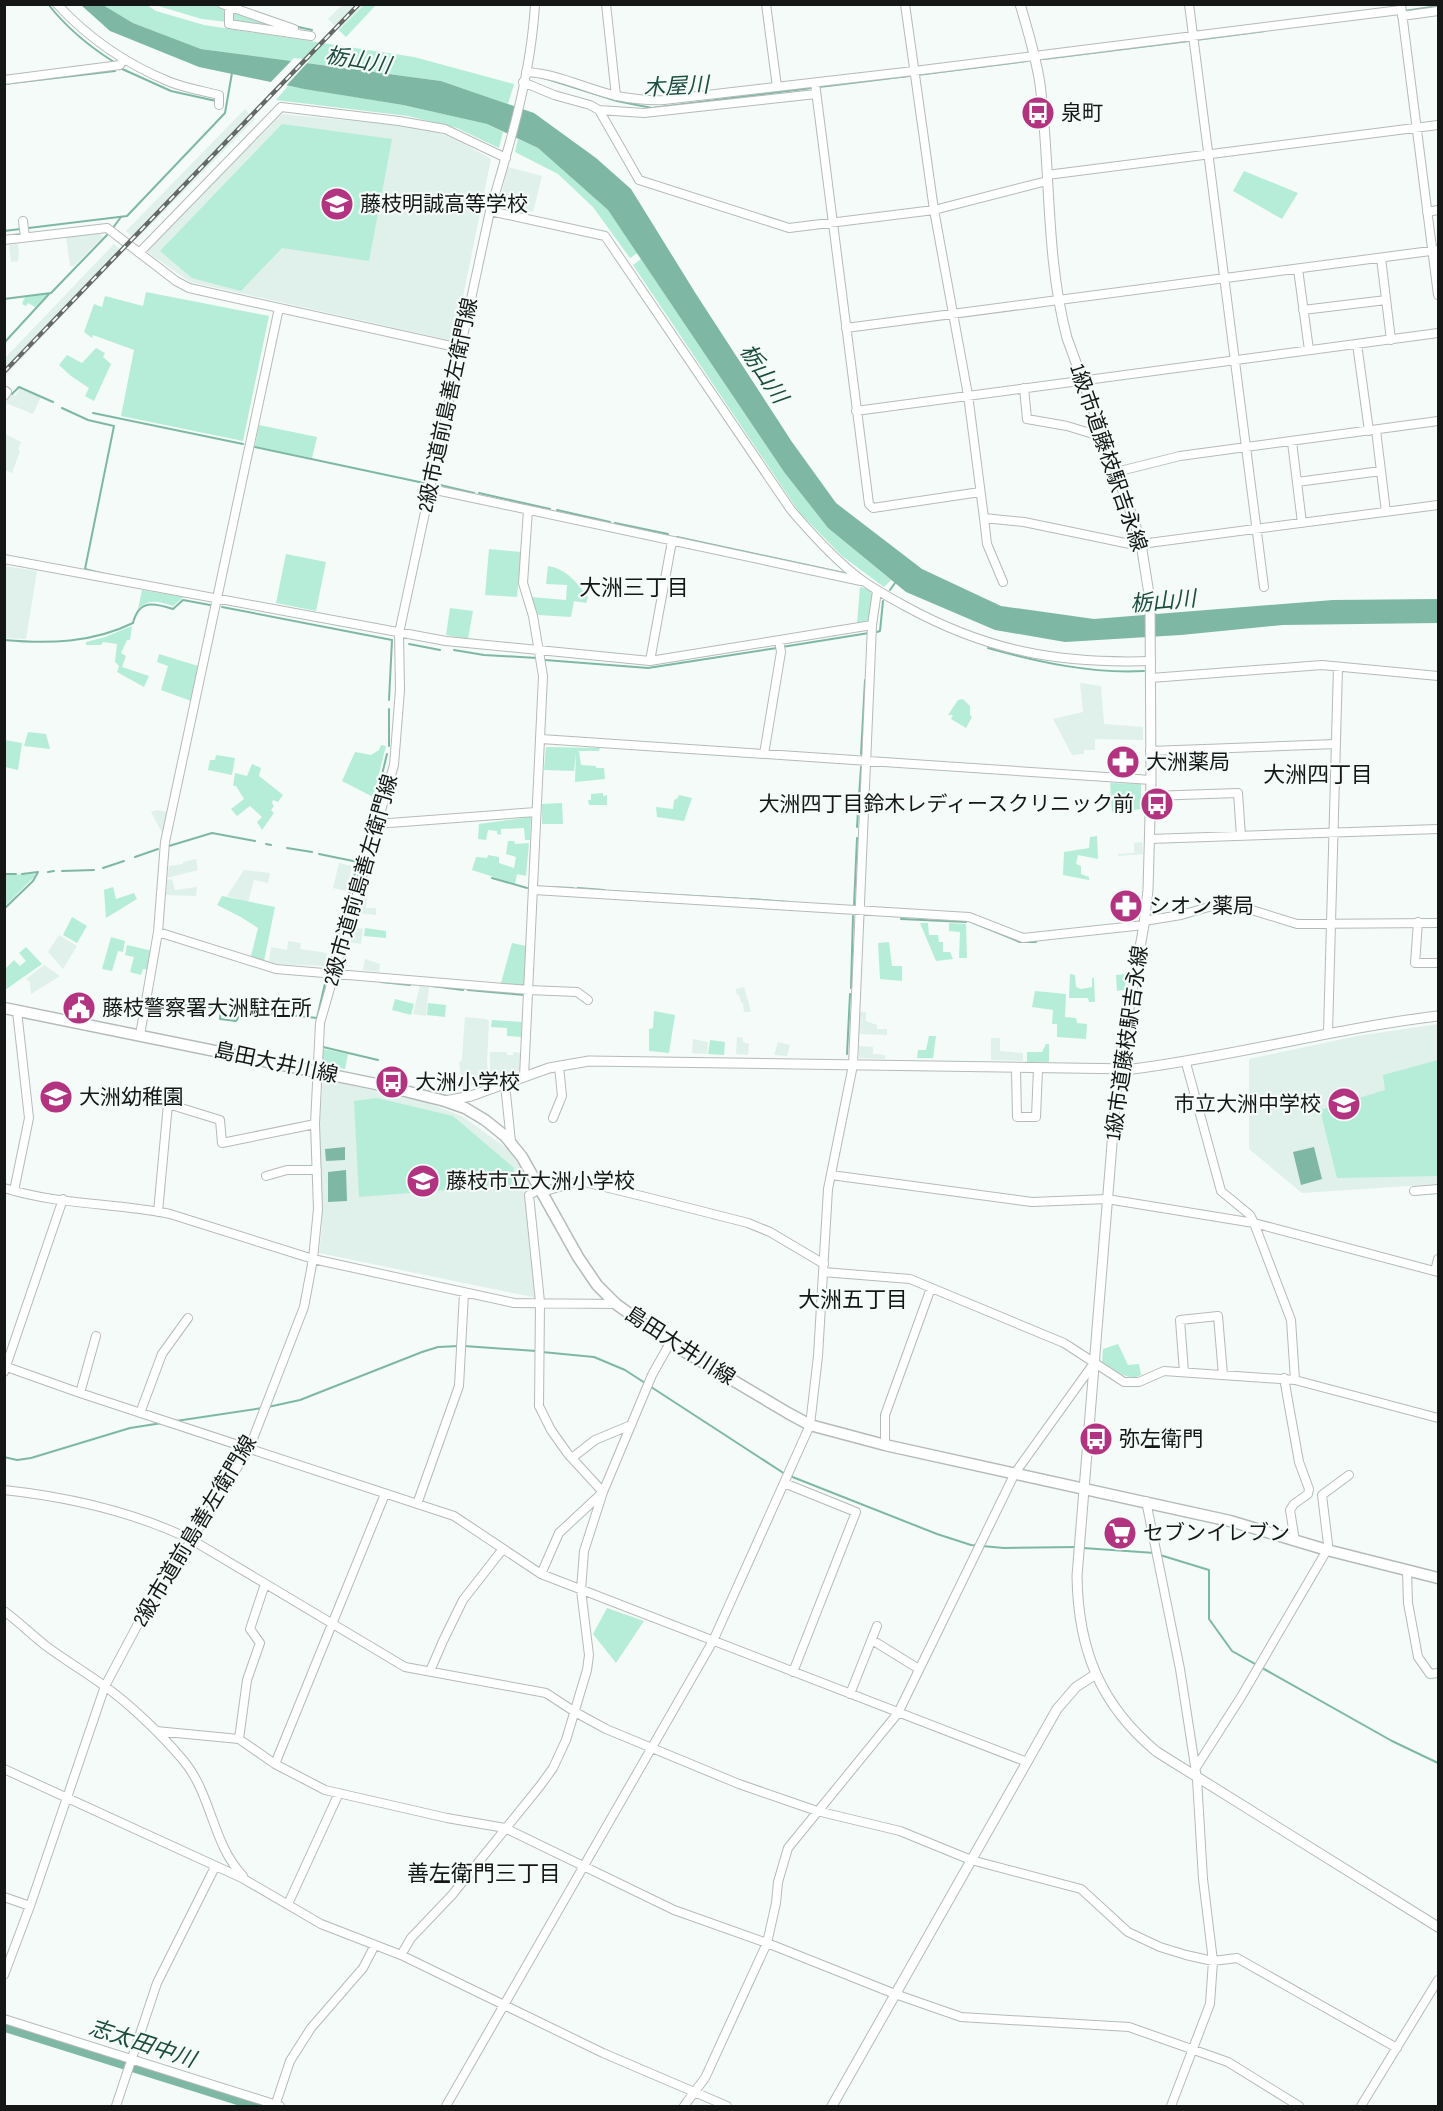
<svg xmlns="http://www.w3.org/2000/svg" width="1443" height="2111" font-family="'Sofia Sans Condensed','Noto Sans JP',sans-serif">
	<rect width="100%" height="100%" fill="#f4fbf8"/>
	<path fill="#e0f0ea" d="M342,5H364L339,30L328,19Z
		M245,109L255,119L136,240L126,231Z
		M282,114L396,125L439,133L457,140L491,159L454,341L190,282L146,251Z
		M508,167L542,176L533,212L499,204Z
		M98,232L103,237L74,266H70L66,237Z
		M18,244L19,254L18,261L11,262L9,245Z
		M114,244L123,252L5,376V358Z
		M19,389L41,397L33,414L6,403L10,394L15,396Z
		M5,434L21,442L18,450L20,451L12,473L5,470Z
		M5,566L37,571L26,639L5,638Z
		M1080,683L1101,686L1104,724L1143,727V740L1095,739V750H1084V754L1072,755L1053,719L1083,712Z
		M157,810L168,812L163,835L151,812Z
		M1142,842L1143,854L1118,856V854L1134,853V843Z
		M196,859L198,870L167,878L169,866L183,864V862Z
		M339,863L352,866L346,891L333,888Z
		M244,870L270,873L268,883L254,880L248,902L227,896Z
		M172,879L175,890L197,887L196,896L166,895L167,880Z
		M361,893L367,894L366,908H376V915L356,913Z
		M352,927L363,929L361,944L347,942Z
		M59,935L77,946L63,969L48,952Z
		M288,941L301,943L300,949L327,953L325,966L277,964L269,961L271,947L287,950Z
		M365,959L380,964L379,972L363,970Z
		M44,965L60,976L31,994L30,982L26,979Z
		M420,986L429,987L426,1016L413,1014Z
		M744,987L749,1004L751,1012H744L743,1003H741L739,995H737L736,989Z
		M860,1012H866V1021L877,1025V1029H887V1035L859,1034Z
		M465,1017L486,1019L489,1021L487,1063L489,1082L463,1088L459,1063L462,1059Z
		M1438,1024V1184L1302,1193L1249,1149V1059L1357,1036Z
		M737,1037L743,1038V1042L749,1044L748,1055L736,1054Z
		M991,1038H1000V1051L1023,1053V1061L991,1060Z
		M693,1039L708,1042L707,1054L692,1053Z
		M778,1042L790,1045L787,1056L774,1055Z
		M859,1046L873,1047V1054L885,1055V1059L859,1058Z
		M490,1052H507V1055H513V1052L521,1053L522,1069L492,1079L490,1072Z
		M323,1079L425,1102L462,1116L509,1150L522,1169L537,1298L319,1253L322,1227L319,1130Z"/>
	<path fill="#b5edd9" d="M213,4L227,7V22L202,19L155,5Z
		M103,5H147L156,11L204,25L414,57L514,84L508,104L441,81L201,49L133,23Z
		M364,5H376L346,37L339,30Z
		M233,10L286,29L234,22Z
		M288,86L403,105L487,124L503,132L499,148L457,128L408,116L276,100Z
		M282,124L392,139L369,261L282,248L241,291L192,278L160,251Z
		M518,139L538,148L608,210L638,253L630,258L593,207L558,174L515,152Z
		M1244,171L1298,193L1282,219L1233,191Z
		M641,259L784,472L828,528L891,580L884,587L842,556L799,512L633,265Z
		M146,292L269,316L243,441L121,416L134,350L93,335L92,338L84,332L94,304L102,307L105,296L143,306Z
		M48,294L35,307L28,303L26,306L22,304L25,297Z
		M96,348L105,353L103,357L111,364L94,401L85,396L89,388L71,376L59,365L67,355L82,363Z
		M259,425L317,437L312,458L255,446Z
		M489,549L521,552L517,597L485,595Z
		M286,554L326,562L316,611L276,603Z
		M548,566C567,569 577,583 588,597L586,603L574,601L571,617L538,615L531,597L566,600L567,585L546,584Z
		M860,587L870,590L873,596L869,622L857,623Z
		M142,590L184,597L173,606C159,602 150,598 138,609Z
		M450,608L473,611L468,639L446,635Z
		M132,626L130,640H127L121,653L126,656L122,667L149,676L144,687L117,672L119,666L115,662L117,644L103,642L101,645H86V642L105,637Z
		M159,654L198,666L191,701L161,690L168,666L157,662Z
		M963,699L970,706V715L972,717L966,728L951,719L953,715H948L958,700Z
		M28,732L46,734L50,749L24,746Z
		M5,740L22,743L18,770L5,767Z
		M381,745L386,746L373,797L342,781L355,752L371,755L379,750Z
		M546,747L600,748L599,751H579L581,765L596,766V768H604L605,779L575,782L576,753L574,771L544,770Z
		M216,755L235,758L232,775L208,770L210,760H215Z
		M252,764L261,768L259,776L283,795L278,802L273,800L272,803L274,806L271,810L274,813L262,830L257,822L262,817L250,806L237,816L231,809L244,799L236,786H233L235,773L247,776Z
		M1110,783L1141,784V809L1112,812Z
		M603,793V796L607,795V805H589L588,800H591V794Z
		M679,795L692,798L684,821L657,817L656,807L673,809L674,800L678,798Z
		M562,803L563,824H542V804Z
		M531,817L530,840H525L524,828L501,829V835L497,834V831L488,830L486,840L478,839L479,824Z
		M1097,836L1098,859L1078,855L1076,864L1081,866V874L1089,877V880L1063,875L1064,852L1089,848L1090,837Z
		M508,841H514L515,844L529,843L526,876L517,874L515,884L472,870L476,857L487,858L488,855L499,857V863L514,868L516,857L506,854Z
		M34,874L35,876L6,905L5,875Z
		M113,887L116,899L134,893L137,899L106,918L104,890Z
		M222,896L275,907L264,961L251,956L258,928L241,917L217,905Z
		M72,917L87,926L77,943L63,935Z
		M920,923H928L929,935H938L939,942H943V952H950L953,959L936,961Z
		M949,923L966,924L967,958H959L960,932L949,931Z
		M365,928L386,931V938L364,936Z
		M111,937L125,941L123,952L118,951L112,971L102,969Z
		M889,942L892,966H902V981L880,979L878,943Z
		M512,943L526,946L525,986L501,983Z
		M127,945L153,951L149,970L143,969L141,975L130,972L134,957L125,955Z
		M26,947L42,964L5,990V969L14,960L20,966L26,961L19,953Z
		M1070,974L1075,975L1076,987L1081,989L1092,987V978H1094L1095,1002H1089L1088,998H1069Z
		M1128,974L1124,990L1117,991L1116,975Z
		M1035,991L1066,994L1065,1017L1076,1018L1077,1023L1087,1024L1086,1039L1057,1037V1024H1052L1053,1010L1032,1007Z
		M395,999L414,1004L411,1015L392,1010Z
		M428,1003L446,1005L445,1017L427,1015Z
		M654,1011L675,1015L669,1053L649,1051V1029L653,1028Z
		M492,1020L522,1022L521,1037L507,1036V1028L491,1027Z
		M929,1036H936L933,1058H917L918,1050H926Z
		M710,1040L725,1042L724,1055L708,1054Z
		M1046,1044H1049V1062H1027V1052H1042Z
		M323,1049L348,1054L345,1069L322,1064Z
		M1438,1060V1176L1337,1178L1320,1110L1385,1090L1383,1075Z
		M377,1098L453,1116L514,1168L511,1185L359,1197L354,1101Z
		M1118,1344L1128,1365L1139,1364L1141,1375C1128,1383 1113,1368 1102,1362L1103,1349Z
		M607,1608L644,1621L616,1663L593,1634Z"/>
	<path fill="#7eb8a4" d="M81,5H103L133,23L201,49L441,81L534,113L596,158L631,189L696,294L792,442L836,503L922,569L1001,606L1094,619L1333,600L1438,599V623L1283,625L1181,635L1065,642L995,630L906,592L828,528L784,472L608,210L538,148L487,124L403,105L304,89L199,67L110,31Z
		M345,1147V1160L326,1161L325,1149Z
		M1314,1147L1322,1179L1301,1185L1293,1152Z
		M346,1170L347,1201L328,1202V1172Z"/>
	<path fill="#f4fbf8" d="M294,58L310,60L284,88L268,85Z"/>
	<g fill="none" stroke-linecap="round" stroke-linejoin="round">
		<path stroke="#7eb8a4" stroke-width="2" d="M48,4C66,27 90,47 114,62
			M1404,11L1438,6
			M294,26L312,30
			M1196,40L1265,31
			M1044,59L1189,41
			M120,68L171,91L216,101
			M917,75L1027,61
			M544,78L617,101L652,108L812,88
			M4,84L115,71
			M819,87L909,76
			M112,229L121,217
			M4,231L127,216L225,113L232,73
			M4,299L51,293L108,234
			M4,343L49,294
			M12,394L19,387L53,402
			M62,408L88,420L114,426L85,569L104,574
			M93,413L243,444
			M255,447L424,483
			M440,485L474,493
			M479,493L550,509
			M557,510L610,522
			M615,523L668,534
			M677,537L844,573
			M890,590L895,583
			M222,607L392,640L389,700
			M877,632L880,631L883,601
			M4,640C49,644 92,643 133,623C139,599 154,603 173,609L183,600L210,605
			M409,644L440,650
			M782,647L869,633
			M988,648C1038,662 1092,674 1144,671
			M454,650L484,655L537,658
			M867,652L868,644
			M545,660L648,668L777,648
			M389,746V709
			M861,754L865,680
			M376,799L387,754
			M857,827L861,767
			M266,844L271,845
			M169,846L212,833L255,841
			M287,848L312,852
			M361,852L373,806
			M319,854L358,862L329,967
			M135,857L158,849
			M103,868L124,861
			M62,871L94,870
			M48,872L54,871
			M4,874H16
			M22,874L38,872
			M492,878L527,888
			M530,879L531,852
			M545,887L573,888
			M578,888L604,890
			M608,891L744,899
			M750,899L789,902
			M851,906H854L857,838
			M4,909L33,881L38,872
			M901,919L966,922
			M974,923L1020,942H1036
			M381,982L410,985
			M432,986L463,990
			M851,988L853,916
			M468,990L524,995
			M153,1003L221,1008L220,1019L236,1021L241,1013C267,1012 292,1015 317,1018L326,979
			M323,1047L378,1060
			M847,1054L850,994
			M464,1346L536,1351
			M542,1352L594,1357L625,1370L785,1474
			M268,1407L300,1400L422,1352L438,1347L459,1346
			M176,1421L262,1408
			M4,1457L17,1460L31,1458L130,1428L162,1423
			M790,1476L937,1534L971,1545L1004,1548L1077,1547
			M1083,1548L1155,1553
			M1160,1555L1209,1570V1619L1232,1651L1392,1741L1438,1763"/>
		<path stroke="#7eb8a4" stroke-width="15" d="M4,2024L265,2106"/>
		<g stroke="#b4bbb8" stroke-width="10">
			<path id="minor" d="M57,4C89,39 126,64 170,82C185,88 203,91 219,95V105
				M222,4L294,29
				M229,4V24L311,36
				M606,4L616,96
				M766,4L777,87
				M905,4L934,210L968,395L984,518L1024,522L1130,544H1141L1438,505
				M1189,4L1264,587
				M1401,5L1438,295
				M1402,16L1438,11
				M526,72C560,74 585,89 617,96C633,99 648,101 664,100L914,71L1400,10
				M4,80L120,65L123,59
				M523,82L554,95L590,105L599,110L639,180L789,228L934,210L1047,181
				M815,83L869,504L873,508L980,492
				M599,110L644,113L816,94
				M1047,175L1438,125
				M490,211L605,236L791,510C809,531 827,551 848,569C865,584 885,595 905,606C987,651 1058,664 1151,661
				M1427,212L1438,210
				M23,221L25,237
				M4,240L107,228L176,281L189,288L460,348
				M139,253L281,107L399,121L445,129L506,158
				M1381,258L1391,340
				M1298,269L1309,350
				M1303,310L1386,300
				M846,328L1438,250
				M1357,344L1369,431
				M1024,388L1027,419L1067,426L1103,437
				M4,390L7,392L4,396
				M856,411L1438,333
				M1376,430L1386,512
				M1292,442L1302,523
				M1116,472L1180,456L1438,421
				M1297,482L1381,471
				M431,489L861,581
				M984,518L987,544L1003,582
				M4,559L446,641L650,661L872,625
				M650,661L672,541
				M1151,678L1322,665L1438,676
				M541,739L1151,780
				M1150,751L1336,744
				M764,754L781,652L779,640
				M1151,796L1238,793L1241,836
				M376,824L536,812
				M1150,839L1438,829
				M534,890L969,917L1023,938L1144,925
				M1144,921L1181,915L1226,902L1297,924L1438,923
				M1418,922L1415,963H1438
				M158,932L276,969L529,990L577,992L588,1000
				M1328,1033L1338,667
				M140,1035L158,932L165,842L279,308
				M1186,1063L1221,1191L1250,1215L1254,1223L1291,1320L1295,1380L1438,1418
				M1016,1069L1017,1117H1036L1038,1069
				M524,1077L543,676L533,616L523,583L528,510
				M505,1084L511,1142
				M553,1118L562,1096L559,1066
				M831,1175L1032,1202L1107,1199L1254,1223L1438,1272
				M266,1176L287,1170H317
				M4,1188C58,1205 116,1203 170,1214L313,1259L514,1303L616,1304
				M540,1189L529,1195L540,1302L539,1406L551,1430L568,1454L603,1492
				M14,1191L29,1118L17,1011
				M1414,1191L1438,1189
				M542,1192L580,1181L650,1198L748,1223L770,1232L824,1264
				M158,1212L168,1104L220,1120L222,1143L315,1124
				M1435,1271L1438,1259
				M823,1272L910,1279L1064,1343L1124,1382H1139L1164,1371L1295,1380
				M4,1366L80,1393L454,1516L541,1574L1027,1762
				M4,1372L63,1199
				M1184,1372L1180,1320L1218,1316L1223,1375
				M1284,1378L1299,1462L1309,1489L1308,1494L1294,1504L1290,1510L1295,1541
				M80,1393L96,1336
				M140,1413L162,1354L188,1318
				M885,1445V1415L931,1288
				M572,1458L595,1440L631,1425
				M784,1483L856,1512L793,1672
				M4,1490C69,1497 134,1512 192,1540L405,1667L546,1693L575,1712L606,1729L739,1784L817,1811L900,1831L971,1860L1081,1889L1128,1932L1160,1947L1186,1955L1213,1961L1237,1958L1397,2048
				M1146,1501L1180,1669L1197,1779L1203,1879L1213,1961L1210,2004L1171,2106
				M417,1504L459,1386L464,1293
				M1407,1571L1408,1603L1418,1657L1430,1674L1438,1673
				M541,1574L559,1533L602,1493
				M4,1611C19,1622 32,1635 46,1646C65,1660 85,1672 103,1685C130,1704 162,1735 183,1760C212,1794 212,1844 243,1876
				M872,1640L919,1669
				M430,1671L443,1641L463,1600L502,1550
				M850,1694L877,1626
				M156,1731L239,1739L275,1764L325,1790L447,1818L505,1828L674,1910L767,1943L895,1994L961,2017L1129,2027L1228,2062L1299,2106
				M239,1739L247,1680L260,1643L250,1629L265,1584
				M275,1764L385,1494
				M4,1769L242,1878L321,1924L401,1955L603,2053L727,2106
				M1195,1769L1241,1697L1327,1550L1328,1544L1322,1495L1349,1475
				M4,1897L30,1906
				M288,1904L339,1793
				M401,1955L411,1938L452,1895L540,1786L553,1768L566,1740L587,1670L589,1655L581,1590L584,1551L603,1492L652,1375L670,1343
				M4,1975L30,1906L105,1686L138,1624L249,1449L304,1307L313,1259L318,1209L315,1124L320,1023L394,765L400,690L399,633L490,211C510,144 531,75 535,4
				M4,2019L280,2106
				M116,2106L157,1983L215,1867
				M275,2106L290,2061L311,2028L363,1968L375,1945
				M446,2106L713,1641L810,1425L818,1356L828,1189L853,1065L872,625L877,591
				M684,2106L705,2078L767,1943L776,1903L778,1882L788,1848L898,1713L1015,1473L1094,1363
				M1361,2106L1438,1980"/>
		</g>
		<g stroke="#b4bbb8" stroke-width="11">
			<path id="tertiary" d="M1020,4C1028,31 1036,57 1040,84C1051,169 1045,255 1067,338L1135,524L1141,544L1150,600L1151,780L1148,890L1144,925L1118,1070L1077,1576C1078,1649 1100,1705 1157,1752L1438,1927
				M445,1101L471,1096L549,1068L589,1061L1133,1069C1236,1056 1336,1028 1438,1016
				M832,2106L1057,1709L1076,1687L1096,1674"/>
		</g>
		<g stroke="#b4bbb8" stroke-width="13">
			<path id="secondary" d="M4,1008L381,1085L445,1101L465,1108L485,1120L505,1136L522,1157L578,1257L597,1285L616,1304L670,1343L788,1413L810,1425L885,1445L1230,1521L1327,1550L1438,1578"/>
		</g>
		<use href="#minor" stroke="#fff" stroke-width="8"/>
		<use href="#tertiary" stroke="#fff" stroke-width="9"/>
		<use href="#secondary" stroke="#fff" stroke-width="10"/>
		<g stroke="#646866" stroke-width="4.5">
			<path id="rail" d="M4,372L359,4"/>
		</g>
		<use href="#rail" stroke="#f4fbf8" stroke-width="2" stroke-dasharray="7" stroke-linecap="butt"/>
	</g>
	<defs>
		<g id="bus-disc" transform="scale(1.725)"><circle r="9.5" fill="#b23481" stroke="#f4fbf8"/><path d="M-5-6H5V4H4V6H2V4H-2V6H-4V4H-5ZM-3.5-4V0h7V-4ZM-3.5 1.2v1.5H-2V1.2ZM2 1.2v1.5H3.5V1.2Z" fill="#fff"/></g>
		<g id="school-disc" transform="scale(1.725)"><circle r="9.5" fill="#b23481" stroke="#f4fbf8"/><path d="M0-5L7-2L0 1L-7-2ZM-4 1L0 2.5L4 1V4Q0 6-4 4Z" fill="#fff"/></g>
		<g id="pharmacy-disc" transform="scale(1.725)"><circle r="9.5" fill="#b23481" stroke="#f4fbf8"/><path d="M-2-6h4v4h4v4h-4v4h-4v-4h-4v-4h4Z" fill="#fff"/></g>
		<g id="civic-disc" transform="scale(1.725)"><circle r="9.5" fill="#b23481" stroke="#f4fbf8"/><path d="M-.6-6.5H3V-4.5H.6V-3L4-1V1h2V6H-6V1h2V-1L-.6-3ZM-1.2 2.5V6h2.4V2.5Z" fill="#fff"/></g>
		<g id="supermarket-disc" transform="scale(1.725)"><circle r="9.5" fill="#b23481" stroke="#f4fbf8"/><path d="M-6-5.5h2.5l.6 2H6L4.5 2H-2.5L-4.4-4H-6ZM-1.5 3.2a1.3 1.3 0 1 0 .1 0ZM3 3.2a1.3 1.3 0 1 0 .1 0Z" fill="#fff"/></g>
	</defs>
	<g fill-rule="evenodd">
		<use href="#bus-disc" x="1038" y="113"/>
		<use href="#school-disc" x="337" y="204"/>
		<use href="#pharmacy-disc" x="1123" y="762"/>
		<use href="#bus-disc" x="1157" y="804"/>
		<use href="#pharmacy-disc" x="1126" y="906"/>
		<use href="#civic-disc" x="79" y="1008"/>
		<use href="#bus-disc" x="392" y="1082"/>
		<use href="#school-disc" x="56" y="1097"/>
		<use href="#school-disc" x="1344" y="1104"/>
		<use href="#school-disc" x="423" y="1181"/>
		<use href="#bus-disc" x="1096" y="1439"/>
		<use href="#supermarket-disc" x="1120" y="1533"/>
	</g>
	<g text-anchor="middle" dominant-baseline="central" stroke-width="4.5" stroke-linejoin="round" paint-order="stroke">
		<g font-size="21" fill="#151716" stroke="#f4fbf8" text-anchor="start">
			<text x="1061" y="113">泉町</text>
			<text x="360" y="204">藤枝明誠高等学校</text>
			<text x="1146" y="762">大洲薬局</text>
			<text x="1134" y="804" text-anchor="end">大洲四丁目鈴木レディースクリニック前</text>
			<text x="1149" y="906">シオン薬局</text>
			<text x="102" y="1008">藤枝警察署大洲駐在所</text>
			<text x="415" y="1082">大洲小学校</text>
			<text x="79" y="1097">大洲幼稚園</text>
			<text x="1321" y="1104" text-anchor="end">市立大洲中学校</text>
			<text x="446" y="1181">藤枝市立大洲小学校</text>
			<text x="1119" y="1439">弥左衛門</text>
			<text x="1143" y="1533">セブンイレブン</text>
		</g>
		<g font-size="21" fill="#151716" stroke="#f4fbf8">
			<text transform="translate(448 405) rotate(-78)">2級市道前島善左衛門線</text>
			<text transform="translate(1108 458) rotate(71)">1級市道藤枝駅吉永線</text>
			<text transform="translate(361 880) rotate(-74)">2級市道前島善左衛門線</text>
			<text transform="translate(1127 1043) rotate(-82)">1級市道藤枝駅吉永線</text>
			<text transform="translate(276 1063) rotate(12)">島田大井川線</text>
			<text transform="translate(680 1346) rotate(33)">島田大井川線</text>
			<text transform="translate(195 1531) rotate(-59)">2級市道前島善左衛門線</text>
		</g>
		<g font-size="22" font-style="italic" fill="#1c4c3e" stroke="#f4fbf8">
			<text transform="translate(358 61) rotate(10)">栃山川</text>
			<text transform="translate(676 87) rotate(-3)">木屋川</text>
			<text transform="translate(763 374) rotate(56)">栃山川</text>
			<text transform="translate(1163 602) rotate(-5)">栃山川</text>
			<text transform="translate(142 2044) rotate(18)">志太田中川</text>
		</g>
		<g font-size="22" fill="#151716" stroke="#f4fbf8">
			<text x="634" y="588">大洲三丁目</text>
			<text x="1318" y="775">大洲四丁目</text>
			<text x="853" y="1300">大洲五丁目</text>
			<text x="484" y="1874">善左衛門三丁目</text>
		</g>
	</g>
	<rect width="1443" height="2111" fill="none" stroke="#151716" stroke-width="12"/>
</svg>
